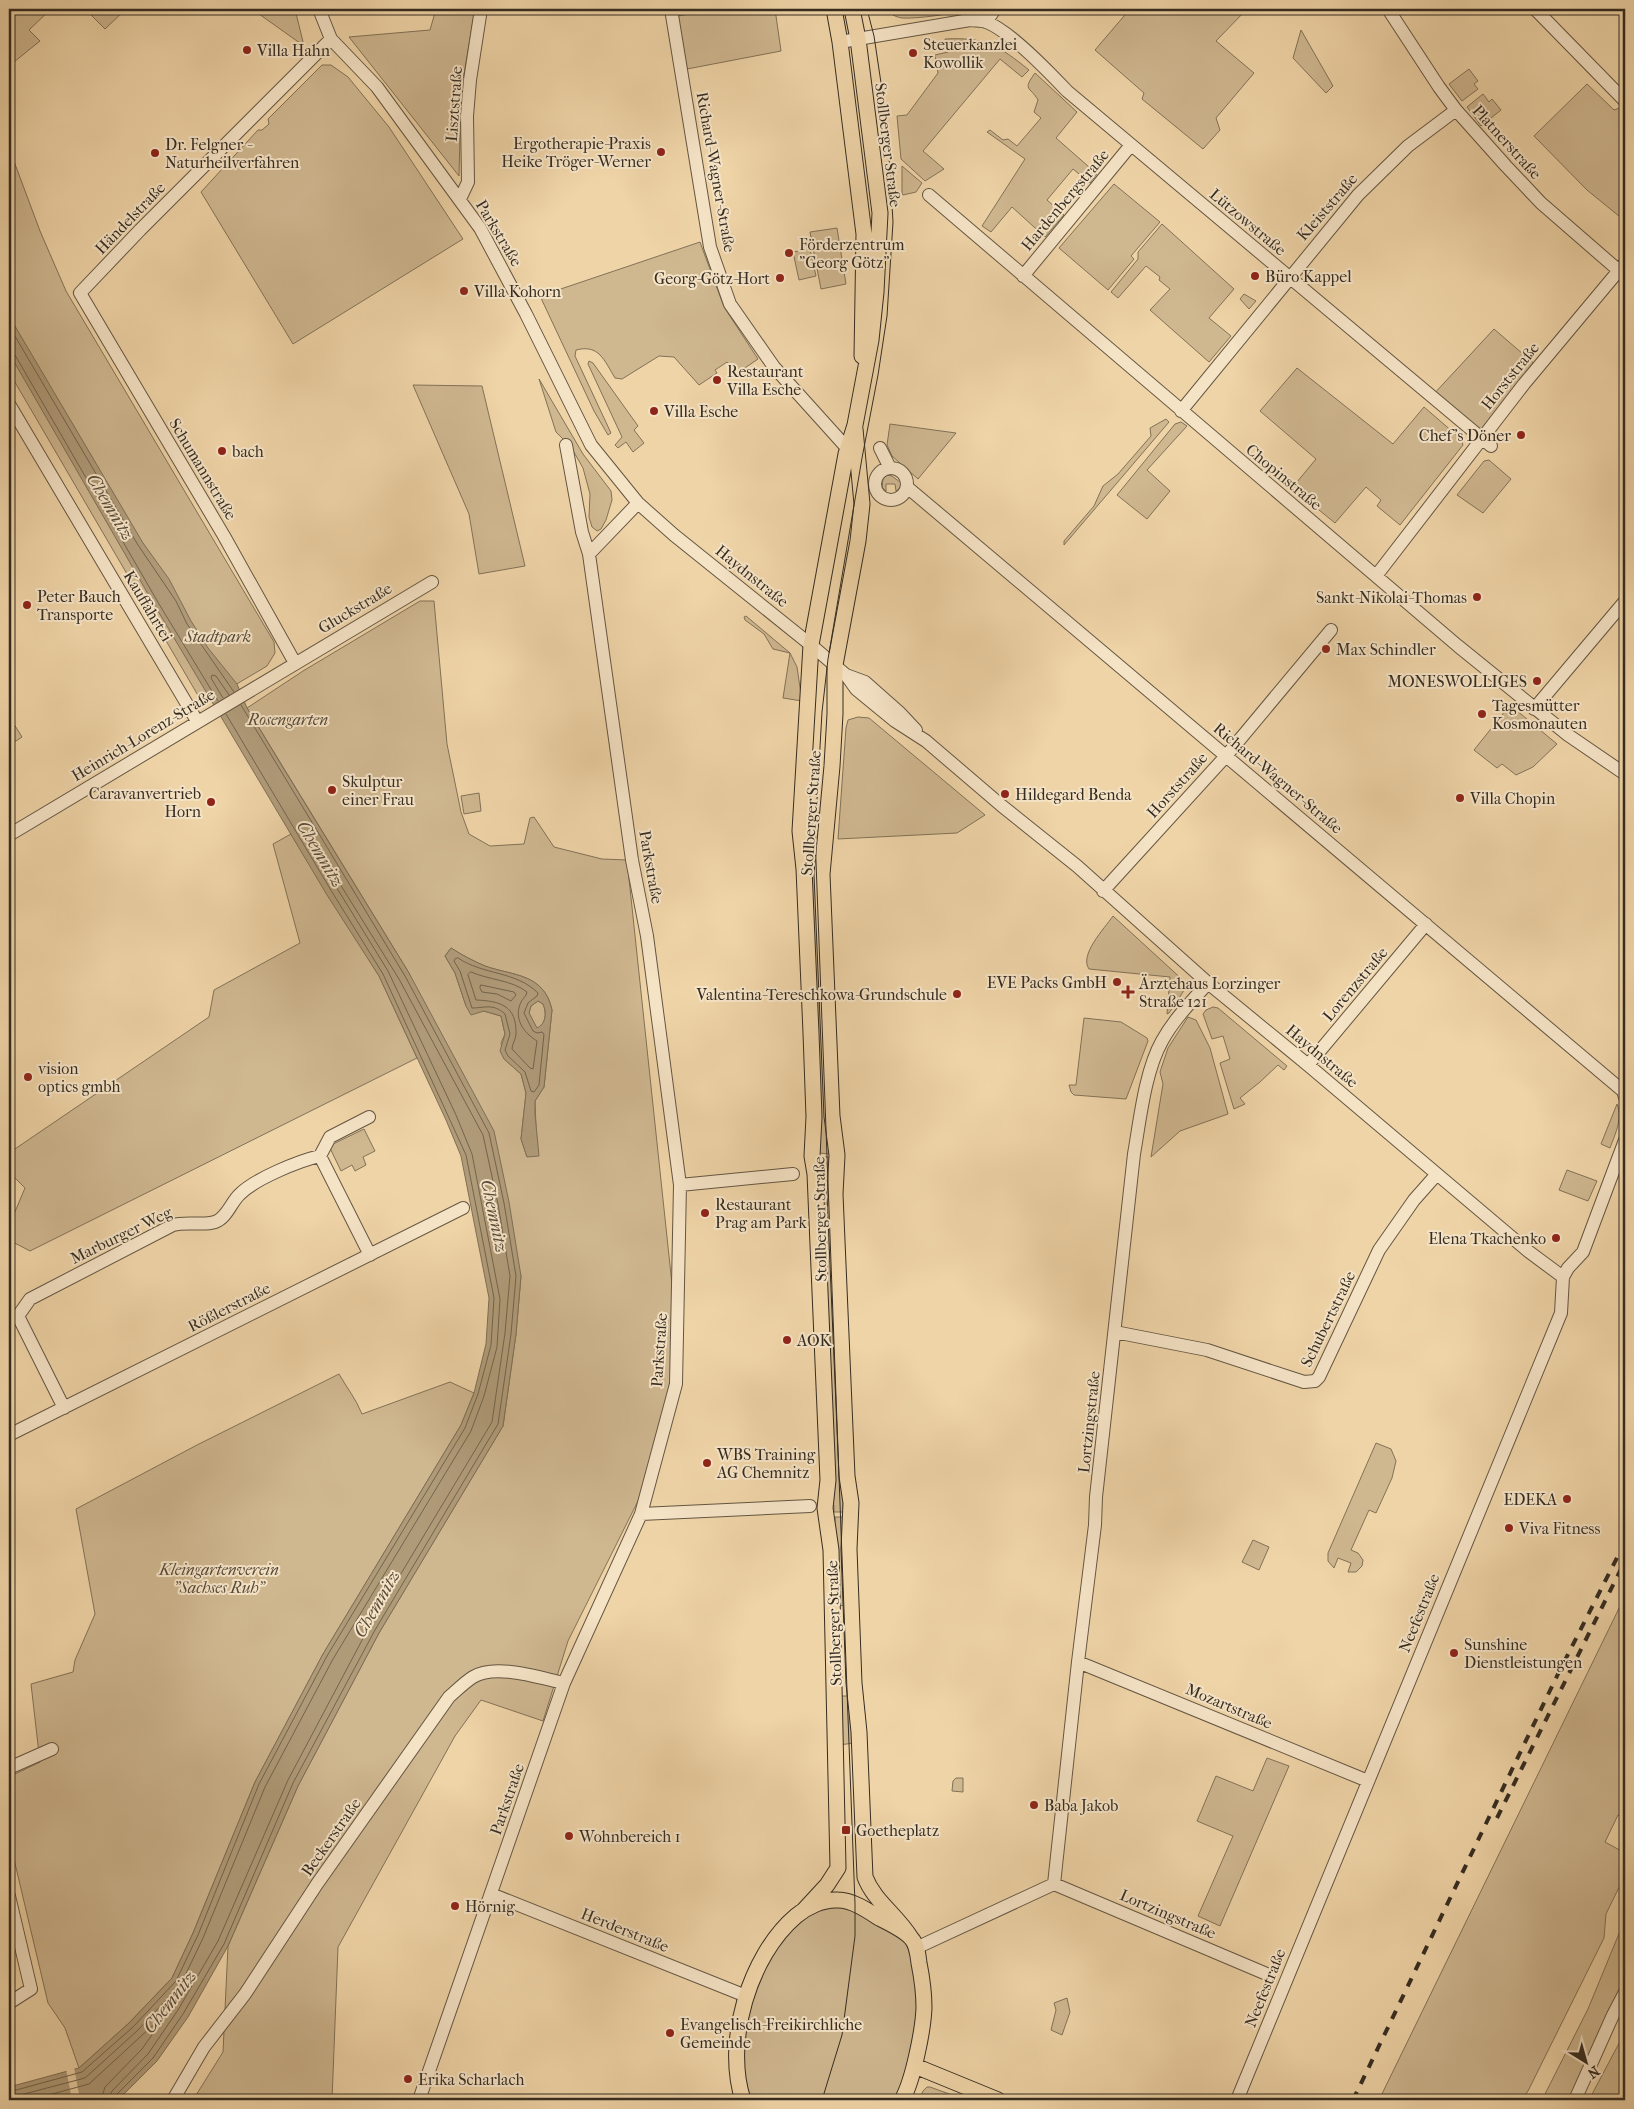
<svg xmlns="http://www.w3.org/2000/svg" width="1634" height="2109" font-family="'IM FELL French Canon',serif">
	<rect width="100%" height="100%" fill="#efd4a7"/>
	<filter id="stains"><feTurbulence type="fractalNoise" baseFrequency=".004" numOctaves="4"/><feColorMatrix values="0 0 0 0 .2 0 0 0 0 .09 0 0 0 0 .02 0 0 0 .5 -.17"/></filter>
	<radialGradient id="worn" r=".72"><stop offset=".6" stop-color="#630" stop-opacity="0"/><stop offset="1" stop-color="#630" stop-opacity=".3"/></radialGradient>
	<path fill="#cfb790" stroke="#827258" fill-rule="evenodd" d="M9,9H51L29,30L40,41L9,66Z
		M85,9H126L105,29Z
		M252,9H295L304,46Z
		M436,9H475L461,92L459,176L349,37L430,30Z
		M717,9H775L781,51L687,69L678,16Z
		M885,9H908L911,12L916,9H968C953,14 917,19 902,18C895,17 889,13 885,9Z
		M1130,9H1247L1216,41L1254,73L1216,118L1220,130L1203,149L1142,99L1144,93L1095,50Z
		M1301,30L1333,86L1326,93L1293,58Z
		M945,39C985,37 998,45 1029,70L1022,77L1000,59L923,151L944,169L925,181L901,159L897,116L907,115L938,73L935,55L948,52Z
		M322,65H331L348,77L389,127L463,239L293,344L201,192L258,130H262L269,124L268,119Z
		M1469,69L1478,81L1474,84L1478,89L1462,101L1449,84Z
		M1035,73L1077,112L1056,138L1097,174L1090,183L1073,169L1047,200L1064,215L1045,237L1012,207L991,232L982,226L1025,159L987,132L990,130L1003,140L1008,139L1017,146L1041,118L1034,112L1038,100C1030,86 1022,91 1035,73Z
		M1587,84L1614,110L1625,106V221L1587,190L1534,136Z
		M1483,94L1489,102L1492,99L1501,110L1481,126L1467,107Z
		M9,148L40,231L66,291L274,642L275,653L267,666L203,704L9,372Z
		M902,166L922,183L916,192L903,195L902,193Z
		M1114,184L1160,222L1131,256L1134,259L1108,290L1059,248Z
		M1162,224L1234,289L1209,318L1231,336L1209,362L1150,310L1170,289L1159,280L1160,277L1146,266L1118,298L1111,292L1138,259V252Z
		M837,228L846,284L821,289L810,232Z
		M700,242L724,307L758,359L736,374L727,362L715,370L717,373L699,385L674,357L659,356L622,379L615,378C604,360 599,344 576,350L575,356L611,433L608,435L594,411L540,296Z
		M810,249L816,276L799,280L793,252Z
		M1244,294L1256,301L1249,309L1240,299Z
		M1494,329L1538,367L1481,438L1432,396Z
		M589,361L593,363L638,426L634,430L644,443L633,452L626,442L618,448L615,445L622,437L588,364Z
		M1297,368L1393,444L1424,407L1461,439L1463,445L1400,525L1377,506L1381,500L1366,487L1335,523L1292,488L1316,459L1260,411Z
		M539,379L583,454L611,491L612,500L606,520L601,529L597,531L592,527L589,517L590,494L583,468L571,447L556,432Z
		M413,385L482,386L525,566L479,574L469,514Z
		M1166,419L1169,422L1064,545V541L1094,506L1103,486L1118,474L1151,436L1150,428Z
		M1181,422L1187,426L1147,470L1170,491L1147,519L1117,495L1175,424Z
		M890,424L956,433L918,479L892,456L887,445Z
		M1489,460L1511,479L1483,513L1457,495L1484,461Z
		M887,475L892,476L901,483V488L896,491L895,484H886V491L882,488L883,479Z
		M420,601H434L447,744L461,812L469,834L490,846L524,844L530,818L534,817L554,847L602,859L627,860L681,1369L661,1455L568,1641L543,1721L481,1700L455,1736L338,1947L332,2100H193L223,2052L228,1946L298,1786L379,1633L503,1426L516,1334L521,1276L409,973L247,708L303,671ZM451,948C462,955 473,961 485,966C513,976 544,973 552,1010L544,1087L535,1101L536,1127L527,1157L521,1139L526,1093L521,1074L504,1059L501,1043L505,1034L501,1016L466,1006L455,973L445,956Z
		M746,616L790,653L797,667L802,701L783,698L790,653L773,649L764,634L745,620L744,617Z
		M1510,705L1557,744L1533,767L1516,775L1502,764L1497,768L1474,750Z
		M9,716L22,737L13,743L9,737Z
		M858,717L869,718L985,815L957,833L838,839L846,728L848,720Z
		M479,793L481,811L464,814L461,796Z
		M803,812L823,813L829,1154L820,1153Z
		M291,834L379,976L417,1058L30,1251L9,1240V1226L25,1188L9,1172V1153L209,1017L214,990L300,943L273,844Z
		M1113,916L1185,982L1183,992L1169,1013L1167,1014L1170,977L1089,969C1079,955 1104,929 1113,916Z
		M538,1001L543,1004C547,1013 546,1024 537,1029L529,1013L531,1006Z
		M1213,1007L1218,1008L1287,1066L1284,1070L1278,1065L1260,1082L1240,1098L1245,1104L1234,1109L1220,1063L1230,1059L1223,1036L1212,1039L1203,1014L1206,1010Z
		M1188,1017L1196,1020L1210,1048L1228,1114L1180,1131L1151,1157L1163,1084L1160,1072L1168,1048Z
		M1084,1018L1121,1022L1147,1038L1148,1041L1126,1099L1074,1095L1071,1092L1069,1085H1076Z
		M1617,1104C1623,1119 1615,1134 1610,1148L1601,1144Z
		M364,1129L375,1151L363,1157L366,1165L355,1171L352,1165L341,1171L329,1146Z
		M819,1157H829L848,1503H843V1512H834V1505H829Z
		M1567,1170L1597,1181L1588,1201L1559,1190Z
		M339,1374C347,1388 356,1399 362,1414L450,1382L474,1393L461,1425L323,1654L255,1782L193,1933L172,1978L129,2023L79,2068L65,2028L48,2003L9,1838V1777L40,1762L31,1684L73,1672L75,1660L95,1614L76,1509L197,1445Z
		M1376,1443L1391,1449L1396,1461L1392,1478L1376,1513L1369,1510L1351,1550L1358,1553L1363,1560L1362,1566L1356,1572H1348L1351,1563L1338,1558L1334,1568L1328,1561V1553Z
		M835,1517H843L848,1605L835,1606L830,1522H835Z
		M1253,1540L1269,1547L1259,1570L1242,1562Z
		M1625,1596V1818L1618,1815L1605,1842L1625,1853V1875L1606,1914L1604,1938L1528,2091L1521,2100H1379Z
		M839,1696H851L855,1743L838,1745Z
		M1267,1758L1289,1766L1220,1926L1198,1916L1233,1836L1197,1821L1216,1776L1253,1791Z
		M956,1778H963V1792L952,1791L953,1781Z
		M838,1900L911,1938L924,2009L902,2100H743L740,2089L746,1996L787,1924Z
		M1625,1919V1977L1570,2100H1542L1588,2009Z
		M1067,1998L1070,2012L1062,2035L1051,2030L1056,2010L1054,2003Z
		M1625,2032V2100H1589Z
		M927,2087H930L966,2100H919L923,2091Z"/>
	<path fill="#b09b79" stroke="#7f6f56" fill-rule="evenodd" d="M9,316L143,543L169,579L191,621L208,648L237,684L247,708L282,766L409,973L494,1131L509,1202L521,1276L516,1334L503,1426L379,1633L298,1786L228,1946L188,2017L157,2061L118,2100H9V2087L79,2068L129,2023L172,1978L193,1933L255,1782L323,1654L461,1425L474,1393L486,1344L489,1298L461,1156L446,1120L379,976L327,895L155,606L9,353Z
		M451,948C462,955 473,961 485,966C513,976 544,973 552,1010L544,1087L535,1101V1114L539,1156L527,1157L521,1139L526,1093L521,1074L504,1059L500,1051L505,1034L501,1016L484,1011L471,1015L466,1006L455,973L445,956ZM538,1001L543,1004C547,1013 546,1024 537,1028L529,1013L531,1006Z"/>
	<path fill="#efd4a7" d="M74,2067L80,2100H72L66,2069Z"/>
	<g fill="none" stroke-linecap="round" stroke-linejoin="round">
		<path stroke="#72644d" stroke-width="1" d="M9,326L138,545L176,601L187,624L234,692
			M9,352L15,355L159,604L218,701
			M223,698L211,678L212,675L216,676L229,695
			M458,958C483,975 516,971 538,993L537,996L528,1003L524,1013L533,1031L537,1033L542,1032L544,1034L539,1085L534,1092L531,1091L525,1072L508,1056L505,1050L510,1034L505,1014C493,1003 485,1008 472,1008L460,971L454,961L455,959Z
			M471,972C489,980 512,980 527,992C526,997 523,998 521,1002C513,1019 524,1033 537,1041L533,1069L530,1068L512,1049C512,1044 516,1039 516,1034C517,1005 499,1001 476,1000L468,975Z
			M481,985L514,992L516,995L511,1001L497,994L482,992L480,988Z
			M9,2092L82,2072L133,2027L176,1981L198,1935L259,1784L327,1656L465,1428L478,1394L491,1345L494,1298L466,1155L383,974L332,892L226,714
			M9,2098L85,2078L137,2031L181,1984L203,1938L265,1787L333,1659L471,1431L484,1396L497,1347L500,1299L472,1154L456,1115L388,971L314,851L317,847L399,979L483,1135L498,1204L510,1276L505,1333L492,1422L369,1627L288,1780L218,1941L178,2010L148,2054L112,2091L108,2100
			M30,2100L89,2084L152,2026H156V2029L142,2049L105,2087L101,2100
			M115,2100L116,2095L153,2058L183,2014L224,1944L293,1783L375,1630L498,1424L511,1334L516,1276L504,1203L489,1133L405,976L241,705"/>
		<g stroke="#645642" stroke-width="14">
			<path id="minor" d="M319,9L331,39L377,87L480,228L526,314L591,445L638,503L674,535L811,645L846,675L856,689L895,721L926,741L1002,806L1077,866L1208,983L1308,1065L1528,1251L1563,1277
				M671,9L710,247L730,304L774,367L847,448
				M1388,9L1439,87L1456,110L1506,166L1541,203L1625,276
				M1535,9L1625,101
				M986,22L995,9
				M840,42L970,20C975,21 981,20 986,22C1009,30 1049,72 1067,91L1491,446
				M929,195L1458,646L1568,735L1625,774
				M460,199L468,182L467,116L470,80L481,9
				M1023,276L1131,145
				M9,404L197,721
				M1181,411L1358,195L1408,146L1456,110
				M880,448L890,468
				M875 484a16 16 0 1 1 32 0a16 16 0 1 1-32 0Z
				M907,487L1623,1091L1625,1097
				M589,554L638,503
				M1376,576L1524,384L1625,263
				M295,663L224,536L80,293L140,230L331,39
				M846,675L865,682L900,713L916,730
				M1534,709L1625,601
				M9,835L432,582
				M1103,891L1226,756L1331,630
				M1308,1065L1426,924
				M320,1156L330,1137L369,1117
				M680,1185L793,1174
				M1115,1332L1207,1350L1304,1382L1315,1381L1319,1377L1379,1250L1414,1200L1437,1174
				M64,1408L18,1316L30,1299L173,1225C187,1221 203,1226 215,1222C227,1218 231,1202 240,1194C255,1179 298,1161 320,1156L370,1255
				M9,1435L463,1208
				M641,1514L810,1506
				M1078,1662L1368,1781
				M9,1768L52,1749
				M1054,1884L1078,1662L1095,1525L1096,1497L1134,1154C1140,1120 1145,1071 1162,1041C1174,1019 1192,1001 1208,983
				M491,1894L746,1996
				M9,1896L31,1989L9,2003
				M916,1948L1054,1884L1269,1975
				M173,2100L204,2047L245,1994L317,1884L449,1697C457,1690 465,1682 473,1677C495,1663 540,1678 564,1683
				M419,2100L564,1683L641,1514L676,1384L680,1185L647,936L632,860L589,554L582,532L566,445
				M1237,2100L1561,1313L1563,1277L1568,1268L1583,1252L1625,1140
				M1575,2100L1613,2015L1625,1992"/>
		</g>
		<g stroke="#352c21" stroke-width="17">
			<path id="major" d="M834,9L840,42L864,234L862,356
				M855,429L862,504L858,541L835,665V714L832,766L822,874L832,1116L837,1155L835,1194L847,1476L851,1503L849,1549L854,1683L859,1732L865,1877C874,1901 897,1915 911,1938
				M803,1911L827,1885L838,1868L831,1550L825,1508L828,1480L815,1174L812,1156L814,1117L811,1033L804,869L800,831L811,645L846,454L855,425L871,340L876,292L880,213L858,39L852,9
				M915,2066L998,2100
				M743,2100C724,2042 749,1956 796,1916C807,1907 823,1899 838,1900C852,1900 867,1910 879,1918C889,1923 904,1930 911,1938C917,1944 918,1955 919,1963C922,1978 924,1993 924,2008C923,2031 913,2081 902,2100"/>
		</g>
		<use href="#minor" stroke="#f5e3c6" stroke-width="12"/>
		<use href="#major" stroke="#efd4a7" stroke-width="15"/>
		<path stroke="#352c21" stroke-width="1" d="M822,2100L842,2035L855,1936V1904L815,835L822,712L828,659L862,458L878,375L887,316L893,222L887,123L874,36L867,9"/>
		<path stroke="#352c21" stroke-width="4" stroke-dasharray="9 9" stroke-linecap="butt" d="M1497,1818L1625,1561
			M1353,2100L1557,1676L1625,1542"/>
	</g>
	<g fill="#8f2418" stroke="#f5e3c6" stroke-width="2">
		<circle cx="247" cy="50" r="5"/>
		<circle cx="913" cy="53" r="5"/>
		<circle cx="661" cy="152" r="5"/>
		<circle cx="155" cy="153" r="5"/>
		<circle cx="789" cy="253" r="5"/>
		<circle cx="1255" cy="276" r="5"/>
		<circle cx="780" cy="278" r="5"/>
		<circle cx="464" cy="291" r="5"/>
		<circle cx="717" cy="380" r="5"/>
		<circle cx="654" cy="411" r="5"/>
		<circle cx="1521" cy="435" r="5"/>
		<circle cx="222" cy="451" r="5"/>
		<circle cx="1477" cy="597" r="5"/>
		<circle cx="27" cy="605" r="5"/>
		<circle cx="1326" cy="649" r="5"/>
		<circle cx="1537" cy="681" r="5"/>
		<circle cx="1482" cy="714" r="5"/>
		<circle cx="332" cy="790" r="5"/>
		<circle cx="1005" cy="794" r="5"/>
		<circle cx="1460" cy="798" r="5"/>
		<circle cx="211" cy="802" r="5"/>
		<circle cx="1117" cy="982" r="5"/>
		<path d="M1125.5 984.5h5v5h5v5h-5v5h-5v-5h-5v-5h5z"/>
		<circle cx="957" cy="994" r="5"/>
		<circle cx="28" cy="1077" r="5"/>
		<circle cx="705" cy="1213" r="5"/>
		<circle cx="1556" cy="1238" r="5"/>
		<circle cx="787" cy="1340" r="5"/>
		<circle cx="707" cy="1463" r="5"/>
		<circle cx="1567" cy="1499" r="5"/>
		<circle cx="1509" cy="1528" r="5"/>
		<circle cx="1454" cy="1653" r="5"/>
		<circle cx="1034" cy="1805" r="5"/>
		<rect x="841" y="1825" width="10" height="10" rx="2.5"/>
		<circle cx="569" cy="1836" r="5"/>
		<circle cx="455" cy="1906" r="5"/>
		<circle cx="670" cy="2033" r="5"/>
		<circle cx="408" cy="2079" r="5"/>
	</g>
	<g text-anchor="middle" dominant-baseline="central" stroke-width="4" stroke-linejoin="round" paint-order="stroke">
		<g font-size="16" fill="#352c21" stroke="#f5e3c6" text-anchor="start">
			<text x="923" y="44">Steuerkanzlei<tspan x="923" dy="18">Kowollik</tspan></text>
			<text x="257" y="50">Villa Hahn</text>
			<text x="651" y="143" text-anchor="end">Ergotherapie-Praxis<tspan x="651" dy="18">Heike Tröger-Werner</tspan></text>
			<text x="165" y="144">Dr. Felgner -<tspan x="165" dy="18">Naturheilverfahren</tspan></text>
			<text x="799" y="244">Förderzentrum<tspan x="799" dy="18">"Georg Götz"</tspan></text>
			<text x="1265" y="276">Büro Kappel</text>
			<text x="770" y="278" text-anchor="end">Georg-Götz-Hort</text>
			<text x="474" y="291">Villa Kohorn</text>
			<text x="727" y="371">Restaurant<tspan x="727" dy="18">Villa Esche</tspan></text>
			<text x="664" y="411">Villa Esche</text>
			<text x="1511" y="435" text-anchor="end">Chef's Döner</text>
			<text x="232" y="451">bach</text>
			<text x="37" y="596">Peter Bauch<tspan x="37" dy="18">Transporte</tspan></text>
			<text x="1467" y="597" text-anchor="end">Sankt-Nikolai-Thomas</text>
			<text x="1336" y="649">Max Schindler</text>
			<text x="1527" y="681" text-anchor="end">MONESWOLLIGES</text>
			<text x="1492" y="705">Tagesmütter<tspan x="1492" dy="18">Kosmonauten</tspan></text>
			<text x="342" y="781">Skulptur<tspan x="342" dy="18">einer Frau</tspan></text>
			<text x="201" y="793" text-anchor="end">Caravanvertrieb<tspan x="201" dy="18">Horn</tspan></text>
			<text x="1015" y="794">Hildegard Benda</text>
			<text x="1470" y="798">Villa Chopin</text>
			<text x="1107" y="982" text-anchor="end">EVE Packs GmbH</text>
			<text x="1139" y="983">Ärztehaus Lorzinger<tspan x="1139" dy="18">Straße 121</tspan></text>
			<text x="947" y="994" text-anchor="end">Valentina-Tereschkowa-Grundschule</text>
			<text x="38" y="1068">vision<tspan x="38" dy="18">optics gmbh</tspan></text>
			<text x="715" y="1204">Restaurant<tspan x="715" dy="18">Prag am Park</tspan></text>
			<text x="1546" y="1238" text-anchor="end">Elena Tkachenko</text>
			<text x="797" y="1340">AOK</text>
			<text x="717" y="1454">WBS Training<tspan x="717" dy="18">AG Chemnitz</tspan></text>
			<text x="1557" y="1499" text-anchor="end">EDEKA</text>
			<text x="1519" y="1528">Viva Fitness</text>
			<text x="1464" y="1644">Sunshine<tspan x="1464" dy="18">Dienstleistungen</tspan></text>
			<text x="1044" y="1805">Baba Jakob</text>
			<text x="856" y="1830">Goetheplatz</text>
			<text x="579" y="1836">Wohnbereich 1</text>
			<text x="465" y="1906">Hörnig</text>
			<text x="680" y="2024">Evangelisch-Freikirchliche<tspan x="680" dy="18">Gemeinde</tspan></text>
			<text x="418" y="2079">Erika Scharlach</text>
		</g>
		<g font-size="16" fill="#352c21" stroke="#f5e3c6">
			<text transform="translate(454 104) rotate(-86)">Lisztstraße</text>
			<text transform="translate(1507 142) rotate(48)">Platnerstraße</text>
			<text transform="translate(888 145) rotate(83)">Stollberger Straße</text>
			<text transform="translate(716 172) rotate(80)">Richard-Wagner-Straße</text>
			<text transform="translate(1065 200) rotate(-50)">Hardenbergstraße</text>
			<text transform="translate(1327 207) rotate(-49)">Kleiststraße</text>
			<text transform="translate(130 218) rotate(-46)">Händelstraße</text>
			<text transform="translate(1248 222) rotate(40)">Lützowstraße</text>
			<text transform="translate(499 233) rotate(59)">Parkstraße</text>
			<text transform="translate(1510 376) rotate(-51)">Horststraße</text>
			<text transform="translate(203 469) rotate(59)">Schumannstraße</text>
			<text transform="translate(1284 477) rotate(40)">Chopinstraße</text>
			<text transform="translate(752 576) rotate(39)">Haydnstraße</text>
			<text transform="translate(148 606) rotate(59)">Kauffahrtei</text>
			<text transform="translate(355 608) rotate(-31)">Gluckstraße</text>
			<text transform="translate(143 735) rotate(-31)">Heinrich-Lorenz-Straße</text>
			<text transform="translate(1278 778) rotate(40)">Richard-Wagner-Straße</text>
			<text transform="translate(1177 785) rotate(-48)">Horststraße</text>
			<text transform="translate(811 813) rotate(-86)">Stollberger Straße</text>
			<text transform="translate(651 867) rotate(80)">Parkstraße</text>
			<text transform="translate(1355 984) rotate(-50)">Lorenzstraße</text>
			<text transform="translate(1322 1056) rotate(40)">Haydnstraße</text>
			<text transform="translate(820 1219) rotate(-91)">Stollberger Straße</text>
			<text transform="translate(121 1235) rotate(-26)">Marburger Weg</text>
			<text transform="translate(229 1307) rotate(-27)">Rößlerstraße</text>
			<text transform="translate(1328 1319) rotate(-64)">Schubertstraße</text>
			<text transform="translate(659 1350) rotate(-86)">Parkstraße</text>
			<text transform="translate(1089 1422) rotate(-84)">Lortzingstraße</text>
			<text transform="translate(1419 1613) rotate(-68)">Neefestraße</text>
			<text transform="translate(834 1623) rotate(-92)">Stollberger Straße</text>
			<text transform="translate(1229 1706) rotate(23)">Mozartstraße</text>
			<text transform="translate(507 1799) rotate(-71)">Parkstraße</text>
			<text transform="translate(331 1837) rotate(-55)">Beckerstraße</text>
			<text transform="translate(1168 1914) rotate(23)">Lortzingstraße</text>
			<text transform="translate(625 1930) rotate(22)">Herderstraße</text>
			<text transform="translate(1265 1988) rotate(-68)">Neefestraße</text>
		</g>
		<g font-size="16" font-style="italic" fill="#544837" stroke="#f5e3c6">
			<text x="218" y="636">Stadtpark</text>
			<text x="288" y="719">Rosengarten</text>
			<text x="219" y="1569">Kleingartenverein<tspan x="219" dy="18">"Sachses Ruh"</tspan></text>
		</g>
		<g font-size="18" font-style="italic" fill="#5a4d3b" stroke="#f5e3c6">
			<text transform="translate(110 507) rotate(59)">Chemnitz</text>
			<text transform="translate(320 854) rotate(59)">Chemnitz</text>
			<text transform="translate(494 1216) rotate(78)">Chemnitz</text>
			<text transform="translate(377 1604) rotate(-60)">Chemnitz</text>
			<text transform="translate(170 2002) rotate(-52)">Chemnitz</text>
		</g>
	</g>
	<rect width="1634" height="2109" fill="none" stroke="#efd4a7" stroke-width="30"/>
	<rect x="10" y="10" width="1614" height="2089" fill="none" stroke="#352c21" stroke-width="2.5"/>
	<rect x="15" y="15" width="1604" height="2079" fill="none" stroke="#352c21"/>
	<g transform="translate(1586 2062) rotate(143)" stroke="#f5e3c6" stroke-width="4" paint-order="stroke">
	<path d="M0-4L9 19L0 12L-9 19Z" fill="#352c21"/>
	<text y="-8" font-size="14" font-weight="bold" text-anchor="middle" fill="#352c21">N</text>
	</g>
	<rect width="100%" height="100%" filter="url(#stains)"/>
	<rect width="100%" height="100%" fill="url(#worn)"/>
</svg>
